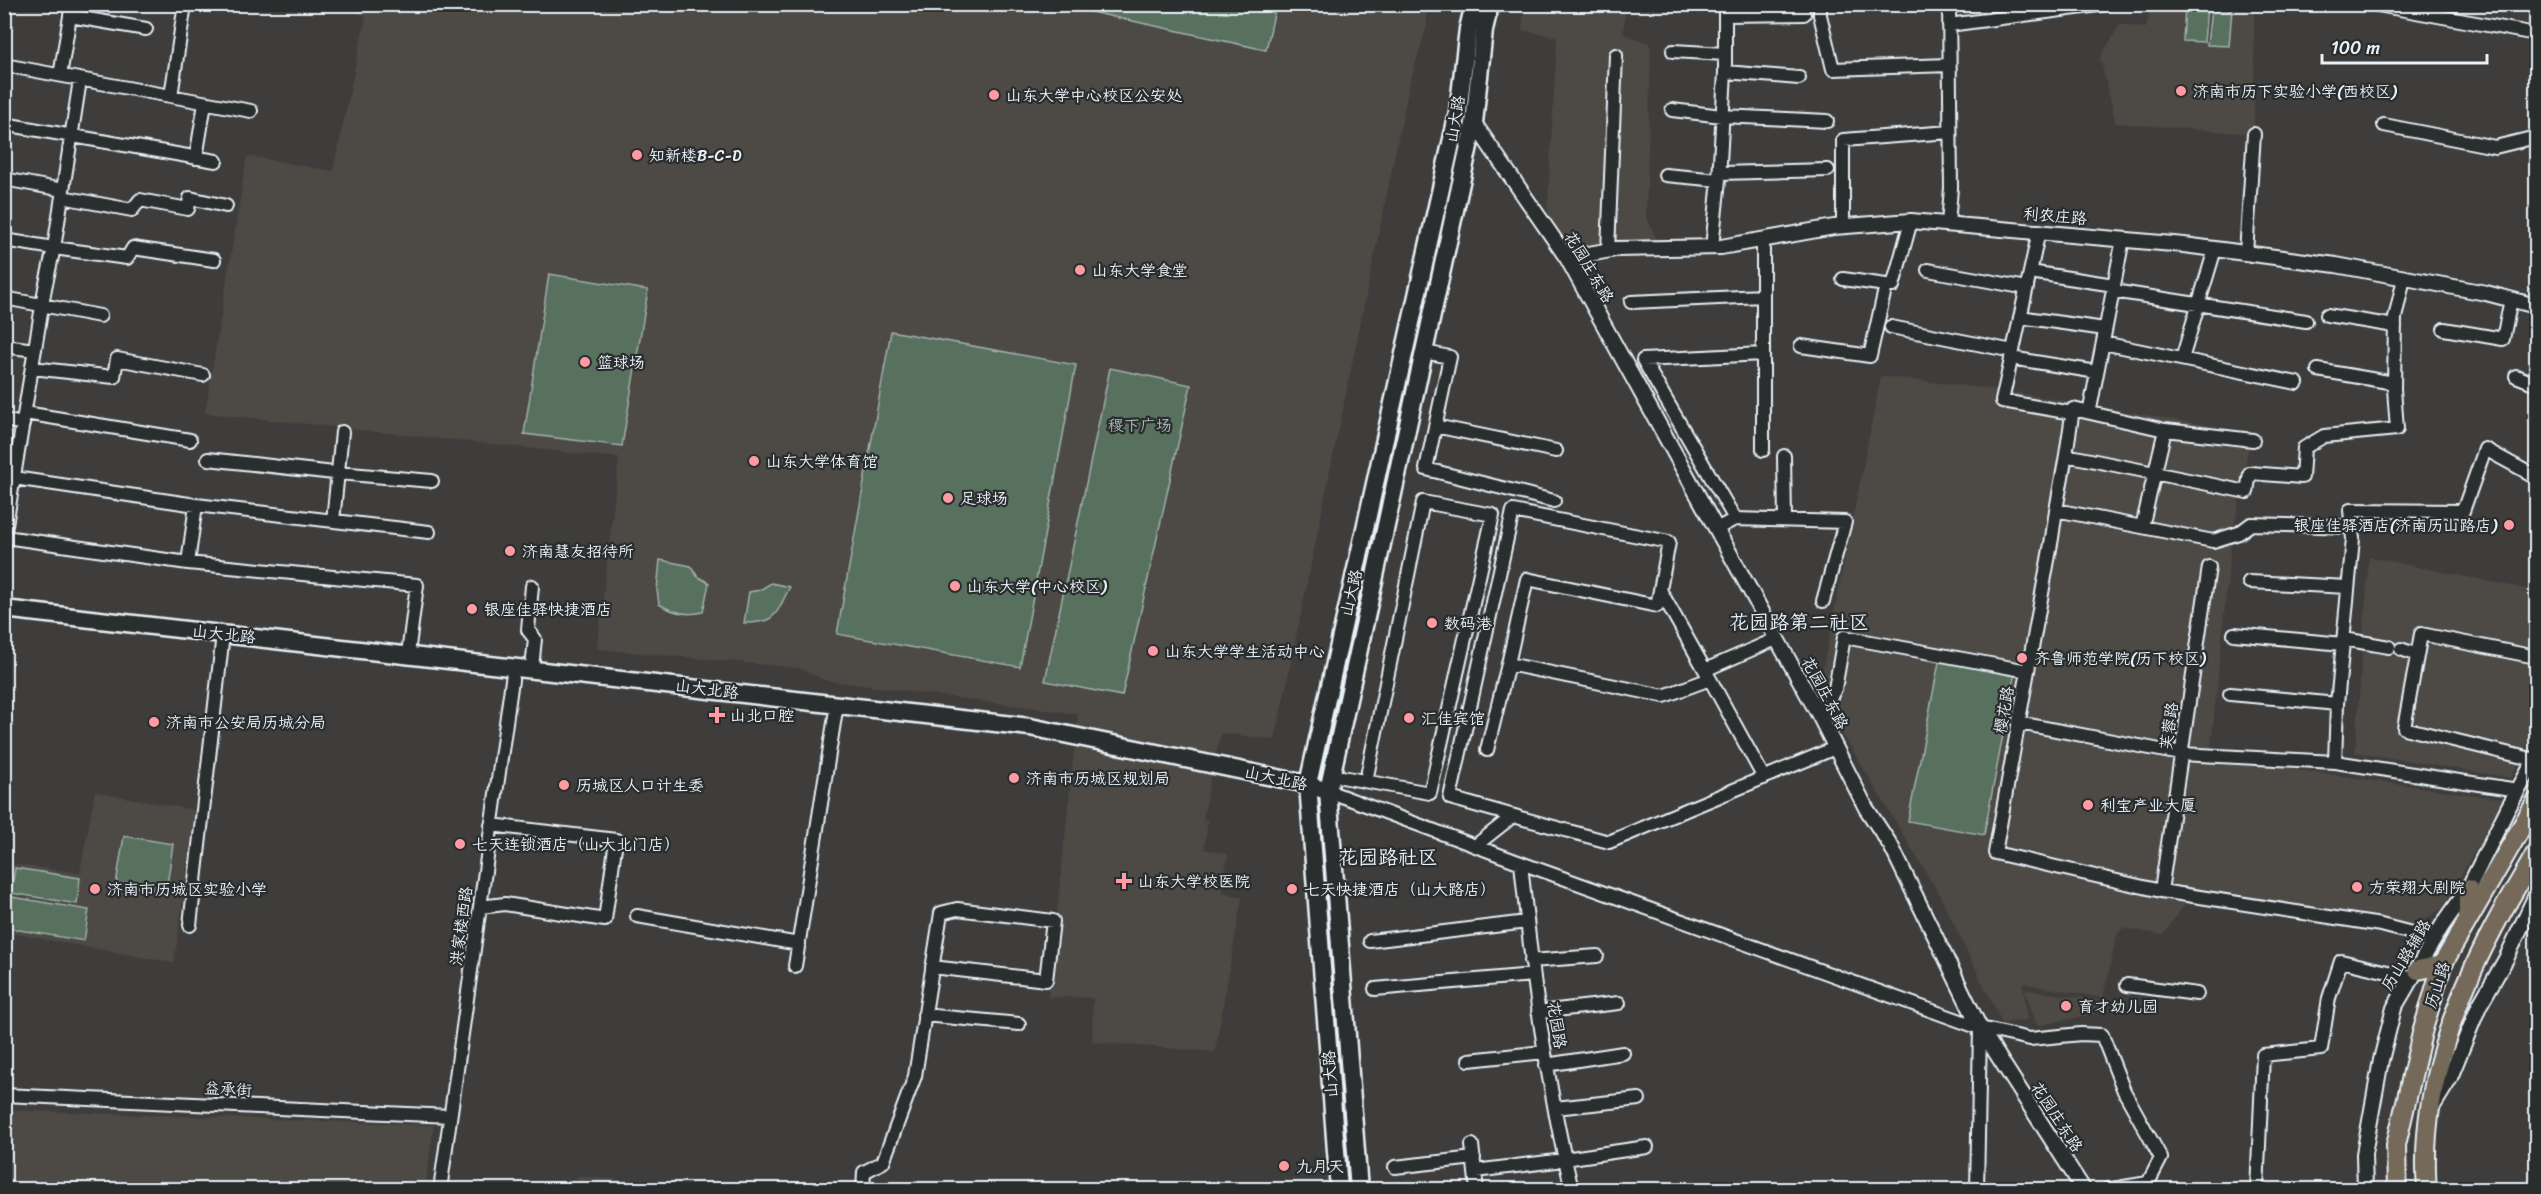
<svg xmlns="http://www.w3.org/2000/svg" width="2541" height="1194" font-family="Sriracha,'LXGW WenKai TC',sans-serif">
	<rect width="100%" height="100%" fill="#3f3d3b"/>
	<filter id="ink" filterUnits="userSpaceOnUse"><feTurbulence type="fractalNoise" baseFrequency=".0167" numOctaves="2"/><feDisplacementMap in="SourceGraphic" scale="12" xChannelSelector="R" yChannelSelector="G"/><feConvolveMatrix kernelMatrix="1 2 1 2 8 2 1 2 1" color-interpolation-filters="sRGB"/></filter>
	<g filter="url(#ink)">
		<path fill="#4e4844" d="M1427,4V25L1409,86L1275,740L1221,733L1210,780L1203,819L1208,821L1204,849L1228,854L1222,892L1242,897L1215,1052L1092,1042L1093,998L1048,997L1078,714L824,680L799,668L597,649L619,458L205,413L247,156L333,171L366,16L333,5Z
			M1524,5H1626L1623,34L1649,43L1651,51L1646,216L1658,242L1571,247L1547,217L1557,37L1522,30Z
			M2151,5H2254V134L2116,123L2100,58L2120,24L2146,28Z
			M1881,376L2008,391L2251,433L2231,545L2210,757L2503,799L2444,907L2412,928L2189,890L2185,904L2163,935L2123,928L2117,935L2103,998L2023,983L2027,1020L2002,1023L1939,894L1818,693Z
			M2369,557L2536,591V725L2511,778L2355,752Z
			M95,792L195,810L174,963L5,932V906L10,864L80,873Z
			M2025,990L2099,1000L2102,1012L2037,1026Z
			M5,1110L434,1125L425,1189L5,1190Z
			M577,1176L665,1184H666L665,1189H575Z"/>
		<path fill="#59715f" stroke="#a0b1ac" stroke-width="1.5" d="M1059,5L1276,4V5L1266,50Z
			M2185,6H2207L2204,42L2183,41Z
			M2232,9L2229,46L2207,45L2211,10Z
			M549,274L648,290L622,446L524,434Z
			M891,331L1076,365L1020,667L837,634Z
			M1110,368L1191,385L1122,696L1045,681Z
			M660,560L691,566L697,576L709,583L703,612C687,616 673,613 659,604L657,590Z
			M771,583L790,587C775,614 778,623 744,623L749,592L760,590Z
			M1940,657L2015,672L1984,835L1908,821Z
			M124,836L173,844L166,892L116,884Z
			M15,868L80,878L77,904L11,893Z
			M12,897L89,910L84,941L7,928Z"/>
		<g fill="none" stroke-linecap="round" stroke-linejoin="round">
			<g stroke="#e8f1f8" stroke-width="16">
				<path id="minor" d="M1820,4V15L1833,69L1949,65
					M2372,4L2536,34
					M1725,15L1804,14
					M70,16L146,29
					M1949,25L2106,4
					M1673,51L1725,54
					M4,65L251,111
					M61,70L72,4
					M1725,72L1799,78
					M80,80L54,248L127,258L133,248L214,260
					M171,96L185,4
					M1672,110L1722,116L1827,121
					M4,124L216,161
					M2384,125L2495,147L2536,137
					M196,158L205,103
					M1720,173L1828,170
					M1665,175L1719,180
					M4,179L63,190
					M62,197L132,210L140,200L188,209L190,198L226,206
					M1948,224L1951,188L1949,4
					M1843,226V140L1950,132
					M2039,231L2002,401L2072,413
					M4,240L54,248L45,288L4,537
					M1712,247L1719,180L1725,72V4
					M1608,251L1616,55
					M2246,253L2254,134
					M1928,270L2027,288
					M2030,272L2114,285
					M1843,279L1893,286L1911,221
					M2113,291L2306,321
					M4,298L100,316
					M1631,302L1763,296
					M2327,315L2395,326
					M2020,317L2105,329
					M1891,327L2013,351
					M2444,329L2503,339L2511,299
					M2103,343L2297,383
					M4,346L35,350
					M1801,346L1870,356L1886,285
					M1424,352L1450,357L1426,469L1554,501
					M2011,358L2097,372
					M2182,359L2215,249
					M32,368L114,377L117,359L203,375
					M2318,370L2394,383
					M2516,376L2536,384
					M2090,409L2123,239
					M25,413L190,440
					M4,420L23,424
					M1435,426L1556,451
					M2165,430L2253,440
					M1763,450V243
					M2066,455L2073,409L2165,430L2142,527
					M1784,456L1785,520
					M208,459L343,474
					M338,473L432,481
					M14,478L196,505L429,532
					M2056,510L2066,455L2247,492L2250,473L2302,477L2304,448L2324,436L2397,429L2394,389L2395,318L2404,278
					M1735,519L1643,360L1763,354
					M333,521L342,432
					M2351,527L2251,524L2239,533L2213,541L2056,510L2052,538L1995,853L2161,891L2381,925L2435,939
					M1716,529L1735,519L1845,522L1823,601
					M5,537L188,563L417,585L408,654
					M188,563L196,505
					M2249,582L2348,587
					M532,586L528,630L535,639L532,668
					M1660,590L1705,670
					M2234,634L2343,644
					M2344,639L2389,647
					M2401,649L2417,655
					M2230,694L2337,704
					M1820,717L1835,689L1844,637L2028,671
					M2019,723L2181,754L2335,762
					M1487,750L1508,664
					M2535,760L2404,728L2421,634L2536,657
					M1342,777L1430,793L1493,515L1423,502L1366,781
					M1764,778L1705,670L1776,639
					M2518,790L2335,762L2337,704L2353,539L2350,510L2463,511L2485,449L2536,477
					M1328,791L1521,863L1980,1028L2030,1039L2081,1034L2102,1035L2124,1091L2161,1158L2148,1183L2106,1190
					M1518,817L1450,798L1513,511L1669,542L1657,606L1527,579L1508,664L1664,696L1710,679
					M1475,846L1513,816L1609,842L1835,748
					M1521,863C1532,973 1546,1082 1572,1190
					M2161,891L2209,567
					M480,907L505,904L605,920L616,840L491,825
					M637,916L799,944
					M190,925L223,634
					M1370,941L1527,922
					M1531,961L1597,956
					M795,966L836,710
					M2127,985L2197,994
					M1375,989L1533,975
					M1538,1012L1619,1003
					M924,1015L1019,1024
					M1469,1060L1544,1052
					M1546,1065L1623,1053
					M4,1095L450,1116
					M1555,1108L1639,1099
					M1472,1145L1477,1190
					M1564,1159L1647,1147
					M1395,1167L1474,1158
					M1475,1171L1556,1161
					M440,1190L514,666
					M863,1190L864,1172L883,1162L915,1076L941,913L957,909L1053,921L1046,980L932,967
					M1977,1190L1980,1028
					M2257,1190L2263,1055L2321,1049L2329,998L2341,961L2413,978"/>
			</g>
			<g stroke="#e8f1f8" stroke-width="18">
				<path id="tertiary" d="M1474,123L1567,258L1820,717L1866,808L1891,846L1980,1028L2084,1190
					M1567,258L1616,249L1721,247L1834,227L1911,221L2184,245L2336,265L2486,293L2536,306
					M2433,1106L2449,1080L2479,1006L2506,959L2536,895
					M2365,1190L2364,1154L2381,1060L2394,1008L2442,926L2468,889L2508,808L2536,758"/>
			</g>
			<g stroke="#e8f1f8" stroke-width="21">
				<path id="secondary" d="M4,609L1030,727L1297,782L1328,791
					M1339,1190L1308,784L1458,112L1468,29L1474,4
					M1359,1190L1328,791L1474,123L1484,30L1490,4"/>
			</g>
			<g stroke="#e8f1f8" stroke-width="22">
				<path id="primary" d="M2468,918V889
					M2418,970L2442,965
					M2397,1190L2396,1145L2422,1033L2442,965L2536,802
					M2427,1190C2419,1092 2455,997 2502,912C2513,892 2525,873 2536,853"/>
			</g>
			<use href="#minor" stroke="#2a2d2e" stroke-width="12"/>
			<use href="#tertiary" stroke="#2a2d2e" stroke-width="14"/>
			<use href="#secondary" stroke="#2a2d2e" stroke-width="16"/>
			<use href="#primary" stroke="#746a5a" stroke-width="18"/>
		</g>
	</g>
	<g fill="#ff9aa2" stroke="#2a2d2e" stroke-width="2">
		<circle cx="2181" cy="91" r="6"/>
		<circle cx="994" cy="95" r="6"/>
		<circle cx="637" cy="155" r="6"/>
		<circle cx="1080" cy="270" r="6"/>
		<circle cx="585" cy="362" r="6"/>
		<circle cx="754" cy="461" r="6"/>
		<circle cx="948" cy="498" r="6"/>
		<circle cx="2509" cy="525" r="6"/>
		<circle cx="510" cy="551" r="6"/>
		<circle cx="955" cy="586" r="6"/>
		<circle cx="472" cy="609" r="6"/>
		<circle cx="1432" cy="623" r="6"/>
		<circle cx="1153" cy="651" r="6"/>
		<circle cx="2022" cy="658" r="6"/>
		<path d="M714 706h6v6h6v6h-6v6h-6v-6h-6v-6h6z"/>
		<circle cx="1409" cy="718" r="6"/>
		<circle cx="154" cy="722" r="6"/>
		<circle cx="1014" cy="778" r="6"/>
		<circle cx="564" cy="785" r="6"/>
		<circle cx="2088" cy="805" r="6"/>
		<circle cx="460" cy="844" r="6"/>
		<path d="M1121 872h6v6h6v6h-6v6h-6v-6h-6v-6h6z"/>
		<circle cx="2357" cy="887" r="6"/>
		<circle cx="95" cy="889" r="6"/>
		<circle cx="1292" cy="889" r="6"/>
		<circle cx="2066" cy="1006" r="6"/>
		<circle cx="1284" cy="1166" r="6"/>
	</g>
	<g text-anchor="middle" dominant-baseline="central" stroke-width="4.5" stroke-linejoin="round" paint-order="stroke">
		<g font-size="16" fill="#e8f1f8" stroke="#2a2d2e" text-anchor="start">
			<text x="2193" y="91">济南市历下实验小学(西校区)</text>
			<text x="1006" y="95">山东大学中心校区公安处</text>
			<text x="649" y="155">知新楼B-C-D</text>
			<text x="1092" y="270">山东大学食堂</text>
			<text x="597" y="362">篮球场</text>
			<text x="766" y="461">山东大学体育馆</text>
			<text x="960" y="498">足球场</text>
			<text x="2497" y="525" text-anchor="end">银座佳驿酒店(济南历山路店)</text>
			<text x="522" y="551">济南慧友招待所</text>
			<text x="967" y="586">山东大学(中心校区)</text>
			<text x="484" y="609">银座佳驿快捷酒店</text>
			<text x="1444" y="623">数码港</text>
			<text x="1165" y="651">山东大学学生活动中心</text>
			<text x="2034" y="658">齐鲁师范学院(历下校区)</text>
			<text x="730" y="715">山北口腔</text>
			<text x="1421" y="718">汇佳宾馆</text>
			<text x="166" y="722">济南市公安局历城分局</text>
			<text x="1026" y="778">济南市历城区规划局</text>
			<text x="576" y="785">历城区人口计生委</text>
			<text x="2100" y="805">利宝产业大厦</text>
			<text x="472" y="844">七天连锁酒店（山大北门店）</text>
			<text x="1138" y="881">山东大学校医院</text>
			<text x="2369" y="887">方荣翔大剧院</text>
			<text x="107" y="889">济南市历城区实验小学</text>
			<text x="1304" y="889">七天快捷酒店（山大路店）</text>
			<text x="2078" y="1006">育才幼儿园</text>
			<text x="1296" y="1166">九月天</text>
		</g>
		<g font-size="16" fill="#e8f1f8" stroke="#2a2d2e">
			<text transform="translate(1455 119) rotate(-80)">山大路</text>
			<text transform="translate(2055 216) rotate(5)">利农庄路</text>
			<text transform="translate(1589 267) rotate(59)">花园庄东路</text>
			<text transform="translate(1351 593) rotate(-77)">山大路</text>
			<text transform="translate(224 634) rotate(6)">山大北路</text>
			<text transform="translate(707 689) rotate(7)">山大北路</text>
			<text transform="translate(1825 693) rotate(62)">花园庄东路</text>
			<text transform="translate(2004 710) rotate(-80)">樱花路</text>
			<text transform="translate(2169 726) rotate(-82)">芙蓉路</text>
			<text transform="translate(1276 778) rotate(12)">山大北路</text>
			<text transform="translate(461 926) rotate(-82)">洪家楼西路</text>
			<text transform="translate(2406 955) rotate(-59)">历山路辅路</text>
			<text transform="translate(2437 985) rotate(-72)">历山路</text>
			<text transform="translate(1557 1025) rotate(81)">花园路</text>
			<text transform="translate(1330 1074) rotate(-94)">山大路</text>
			<text transform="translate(228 1089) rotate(3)">益承街</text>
			<text transform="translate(2057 1117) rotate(57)">花园庄东路</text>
		</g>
		<g font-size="16" fill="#a8b7b3" stroke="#2a2d2e">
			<text x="1140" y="425">稷下广场</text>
		</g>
		<g font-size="20" fill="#e8f1f8" stroke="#2a2d2e">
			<text x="1799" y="622">花园路第二社区</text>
			<text x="1388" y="857">花园路社区</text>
		</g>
	</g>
	<rect width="2541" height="1194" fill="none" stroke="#2a2d2e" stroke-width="24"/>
	<rect x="12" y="12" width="2517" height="1170" fill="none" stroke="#e8f1f8" stroke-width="2" filter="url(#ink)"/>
	<path d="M2322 54v9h165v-9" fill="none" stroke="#e8f1f8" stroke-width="3"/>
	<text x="2331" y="54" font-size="18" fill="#e8f1f8" stroke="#2a2d2e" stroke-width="4.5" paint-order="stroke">100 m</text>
</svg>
